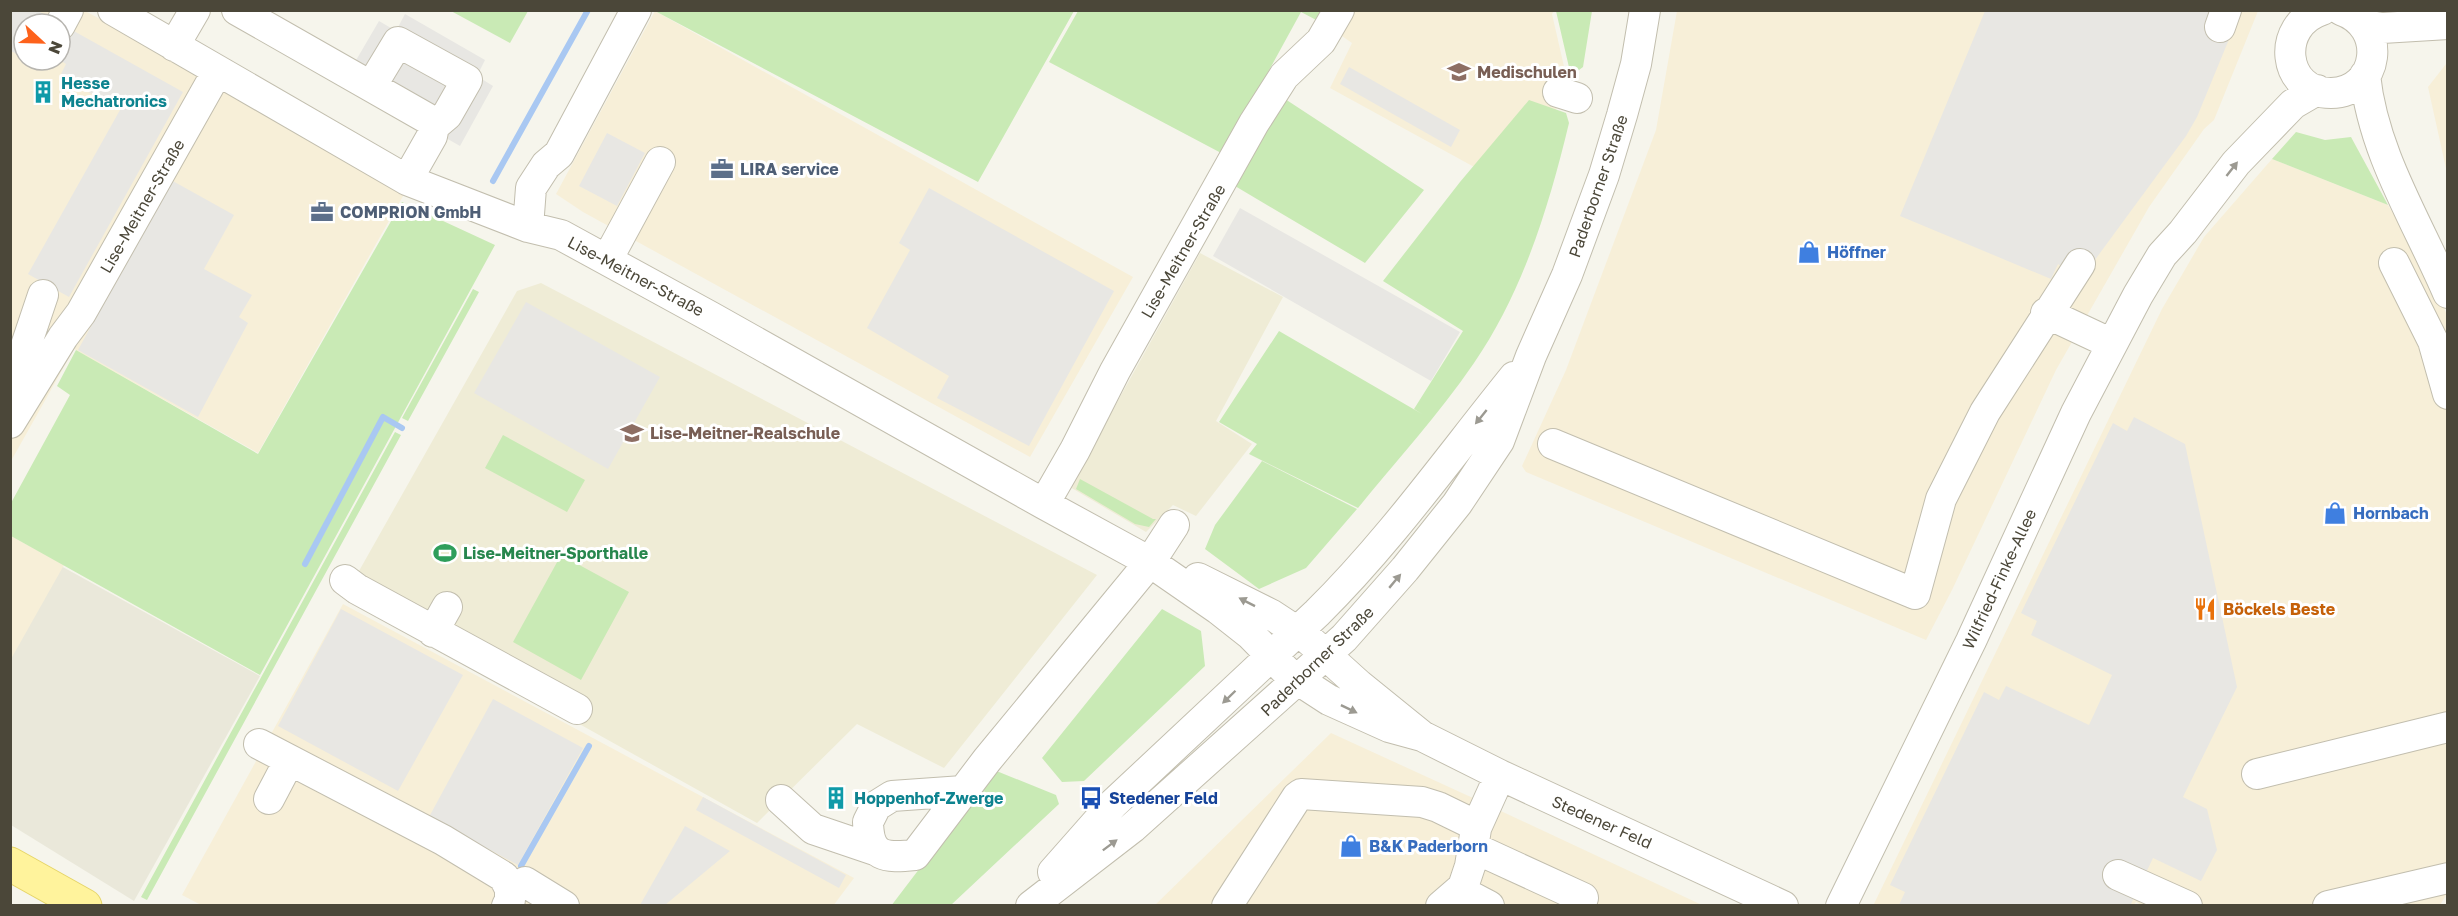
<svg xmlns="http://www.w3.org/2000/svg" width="2458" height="916" font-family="'Golos Text',sans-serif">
	<rect width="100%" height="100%" fill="#f6f5ec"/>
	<path fill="#eae8da" d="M61,566L260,676L134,901L11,825V657Z"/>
	<path fill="#f7efd8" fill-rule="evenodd" d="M1352,10L1554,11L1552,14L1568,84L1518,191L1330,88L1352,43L1339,34Z
		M11,11H85L220,83L407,189L258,453L74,349L11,461ZM24,24H60V60H24Z
		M655,11L1133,277L1030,457L583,212L556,194Z
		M1677,11H2258L2214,120L2204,129L2149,207L2056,370L1952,590L1926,640L1526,472L1522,466L1566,370L1656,130Z
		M2446,64H2448L2447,173L2428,87Z
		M2272,159L2388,205L2428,271L2447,315L2448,892L2440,905L2143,906L2136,902L2133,906H1873L2162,309L2204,237Z
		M11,536L64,565L11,659Z
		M343,604L854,878L833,906H203L182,895Z
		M1331,733L1473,798L1702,905L1154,906Z"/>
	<path fill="#efecd6" d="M1200,253L1283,297L1216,421L1252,444L1196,516L1173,505L1146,532L1070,487Z
		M541,283L1097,575L944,768L857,724L757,823L346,594L517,291Z"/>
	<path fill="#c9eab5" d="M451,11L528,10V11L510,43Z
		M655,11H1074L978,182Z
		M1078,11H1329L1322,23L1301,12L1223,154L1049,62Z
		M1556,11H1592L1583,67L1571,76Z
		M1282,97L1424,190L1365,263L1235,186Z
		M1529,100L1566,113L1569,123C1549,206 1523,292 1474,363C1439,414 1397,460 1358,508L1249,454L1257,444L1219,422L1279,331L1422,414L1414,409L1463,331L1383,281L1460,182Z
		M2296,132L2325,140L2351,137L2388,205L2272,159Z
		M402,202L495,245L260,675L11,536V503L70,395L57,386L76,350L258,454Z
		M473,289L479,292L408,421L402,418Z
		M395,432L401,435L147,900L141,897Z
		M503,435L585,480L567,512L485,468Z
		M1262,461L1357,509L1306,568L1259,589L1205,549L1215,525Z
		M1080,479L1153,519H1156L1149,527L1135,524L1076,489Z
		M561,555L629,592L581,680L513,642Z
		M1162,609L1201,631L1205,666L1084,781L1062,782L1042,758Z
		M993,772H999L1056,795L1059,804L951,905L891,906Z"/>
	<path fill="#e8e7e3" d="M2211,10L2234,27L2197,117L2186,136L2089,268H2064L2058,264L2051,279L1900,216L1985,11Z
		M11,11H38L183,92L69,297L28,274L120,110L60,76L66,64L60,60V24H24V42L17,54L11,51Z
		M405,14L485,60L477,76L493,86L460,146L446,138L355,62L379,21L396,31Z
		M1349,67L1460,130L1451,147L1340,84Z
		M607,133L645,153L617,206L579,186Z
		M171,180L234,215L204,269L252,295L239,317L248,323L198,417L78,350Z
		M929,188L1114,291L1029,446L937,398L949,376L867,328L910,250L899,243Z
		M1240,208L1460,332L1431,381L1213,256Z
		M526,302L660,377L608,469L474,393Z
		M2134,417L2185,444L2237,687L2183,797L2207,809L2217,850L2201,881L2153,858L2130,906L1899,905L1905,892L1890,885L1984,692L1999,700L2006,686L2089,725L2112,675L2031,635L2037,621L2021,613L2113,423L2127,431Z
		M341,609L463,675L398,791L278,726Z
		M493,699L583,748L518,865L429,817Z
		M703,797L846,875L839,888L696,810Z
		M685,826L730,851L665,905H640Z"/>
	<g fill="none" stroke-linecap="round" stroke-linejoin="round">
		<path stroke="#a9c8f2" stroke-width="6" d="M493,181L588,10
			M305,564L383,417L402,428
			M521,866L589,746"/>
		<g stroke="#c2beae" stroke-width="32">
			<path id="minor" d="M113,10L407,180L528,227L561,235L711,317L1044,504L1150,562L1218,609L1251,635L1289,674L1329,700L1389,727L1422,736
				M237,10L430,120L434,126
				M2322,10C2275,25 2282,93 2331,93C2380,92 2388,26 2341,10
				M60,25L68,10
				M2364,25L2382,28L2448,24
				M2220,27L2226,10
				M174,46L195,10
				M2365,75C2373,153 2417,221 2448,293
				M372,85L398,42L467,80L447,115L434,126L432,136L407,180
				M1558,92L1577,98
				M528,227L531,188L546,165L559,154L636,10
				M607,260L660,162
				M2394,263L2433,341L2448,394
				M2046,313L2112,344
				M10,393L43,295
				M10,423L63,337L81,313L217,72
				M1553,444L1915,594L1941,499L1985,412L2080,264
				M1044,504L1075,450L1115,371L1254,123L1284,76L1321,41L1339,10
				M1198,578L1272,615L1307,638L1359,685L1422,736L1500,775L1783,906
				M345,580L357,589L577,709
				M433,632L447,607
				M259,744L443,840L504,877L510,889V900L507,906
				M2257,774L2448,727
				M963,791L892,796L876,806L868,822C869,858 885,858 915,855L987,760L1150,562L1174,525
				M269,799L289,761
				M781,800L813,829L875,850
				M1476,829L1470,866L1463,887L1470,896L1489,906
				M1472,847L1583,898
				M1053,872L1113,804L1317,613C1390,541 1450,456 1514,377
				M2118,875L2187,906
				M525,882L564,906
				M1031,906L1132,828L1344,638L1405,569L1457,504L1499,441L1531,356L1567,275L1604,175L1622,115L1636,64L1645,10
				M1227,906L1297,797L1301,794L1422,802L1438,807L1477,826L1500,775
				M1441,906L1463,887
				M1841,906L1971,641L2076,413L2138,295L2162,255L2183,232L2236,163L2293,104L2317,90
				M2328,906L2448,878"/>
		</g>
		<g stroke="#e6d569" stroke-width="35">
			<path id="major" d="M10,864L85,906"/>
		</g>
		<use href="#minor" stroke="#fff" stroke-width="30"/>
		<use href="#major" stroke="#fff39c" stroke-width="33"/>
	</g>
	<defs><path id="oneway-solid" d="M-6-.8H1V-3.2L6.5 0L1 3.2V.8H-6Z" transform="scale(1.5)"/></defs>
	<g fill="#9c9a92">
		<use href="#oneway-solid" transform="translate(2232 169) rotate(-52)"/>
		<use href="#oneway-solid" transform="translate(1481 417) rotate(129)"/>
		<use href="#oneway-solid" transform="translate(1395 581) rotate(-50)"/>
		<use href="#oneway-solid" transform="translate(1247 602) rotate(-153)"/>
		<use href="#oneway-solid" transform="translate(1229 697) rotate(136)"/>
		<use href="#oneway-solid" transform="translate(1349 709) rotate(26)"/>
		<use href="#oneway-solid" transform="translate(1110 845) rotate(-37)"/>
	</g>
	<defs>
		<g id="university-bare" transform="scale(1.8)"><path d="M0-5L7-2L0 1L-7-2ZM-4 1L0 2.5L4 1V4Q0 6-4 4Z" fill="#8d6e63" stroke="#fff" stroke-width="2.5" paint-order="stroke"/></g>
		<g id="building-bare" transform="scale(1.8)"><path d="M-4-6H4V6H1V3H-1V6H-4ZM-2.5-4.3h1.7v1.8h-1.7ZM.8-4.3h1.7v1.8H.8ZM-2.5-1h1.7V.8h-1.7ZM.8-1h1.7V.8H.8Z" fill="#0f9aa8" stroke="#fff" stroke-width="2.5" paint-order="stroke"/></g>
		<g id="office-bare" transform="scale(1.8)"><path d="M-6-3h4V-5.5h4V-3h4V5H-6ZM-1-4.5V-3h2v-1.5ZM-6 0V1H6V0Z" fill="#5c6f8a" stroke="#fff" stroke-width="2.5" paint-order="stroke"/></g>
		<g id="shop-bare" transform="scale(1.8)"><path d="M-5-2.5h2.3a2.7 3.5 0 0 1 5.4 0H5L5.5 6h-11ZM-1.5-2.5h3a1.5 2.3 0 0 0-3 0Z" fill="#3f7fe0" stroke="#fff" stroke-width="2.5" paint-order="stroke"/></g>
		<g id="school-bare" transform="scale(1.8)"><path d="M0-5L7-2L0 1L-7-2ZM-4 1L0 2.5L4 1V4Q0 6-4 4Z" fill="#8d6e63" stroke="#fff" stroke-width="2.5" paint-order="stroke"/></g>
		<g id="stadium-bare" transform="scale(1.8)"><path d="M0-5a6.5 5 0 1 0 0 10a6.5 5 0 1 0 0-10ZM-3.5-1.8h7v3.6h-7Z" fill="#2e9e5b" stroke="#fff" stroke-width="2.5" paint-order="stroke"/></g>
		<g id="restaurant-bare" transform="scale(1.8)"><path d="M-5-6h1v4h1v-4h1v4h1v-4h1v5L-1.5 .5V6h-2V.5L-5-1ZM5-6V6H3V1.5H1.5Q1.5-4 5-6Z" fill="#e8710a" stroke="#fff" stroke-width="2.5" paint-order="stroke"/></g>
		<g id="bus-bare" transform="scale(1.8)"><path d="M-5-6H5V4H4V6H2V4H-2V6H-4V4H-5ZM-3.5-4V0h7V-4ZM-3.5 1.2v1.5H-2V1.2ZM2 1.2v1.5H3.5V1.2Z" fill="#1a4fb4" stroke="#fff" stroke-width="2.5" paint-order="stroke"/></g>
	</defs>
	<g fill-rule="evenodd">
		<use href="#university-bare" x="1459" y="72"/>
		<use href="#building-bare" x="43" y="92"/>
		<use href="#office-bare" x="722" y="169"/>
		<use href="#office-bare" x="322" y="212"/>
		<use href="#shop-bare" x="1809" y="252"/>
		<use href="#school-bare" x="632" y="433"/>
		<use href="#shop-bare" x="2335" y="513"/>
		<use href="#stadium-bare" x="445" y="553"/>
		<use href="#restaurant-bare" x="2205" y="609"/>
		<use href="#building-bare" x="836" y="798"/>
		<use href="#bus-bare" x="1091" y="798"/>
		<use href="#shop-bare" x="1351" y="846"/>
	</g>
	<g text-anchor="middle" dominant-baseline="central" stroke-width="6" stroke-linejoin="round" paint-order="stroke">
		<g font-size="16" font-weight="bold" fill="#785e54" stroke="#fff" text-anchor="start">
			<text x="1477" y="72">Medischulen</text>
			<text x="650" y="433">Lise-Meitner-Realschule</text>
		</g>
		<g font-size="16" font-weight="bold" fill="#0d838f" stroke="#fff" text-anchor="start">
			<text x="61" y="83">Hesse<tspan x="61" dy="18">Mechatronics</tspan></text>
			<text x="854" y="798">Hoppenhof-Zwerge</text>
		</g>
		<g font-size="16" font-weight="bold" fill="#4e5e75" stroke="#fff" text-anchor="start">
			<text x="740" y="169">LIRA service</text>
			<text x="340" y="212">COMPRION GmbH</text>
		</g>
		<g font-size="16" fill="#4b4739" stroke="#fff">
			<text transform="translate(1598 186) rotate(-71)">Paderborner Straße</text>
			<text transform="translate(142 206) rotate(-60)">Lise-Meitner-Straße</text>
			<text transform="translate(1183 251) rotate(-60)">Lise-Meitner-Straße</text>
			<text transform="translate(636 276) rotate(28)">Lise-Meitner-Straße</text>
			<text transform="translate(1999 579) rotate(-65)">Wilfried-Finke-Allee</text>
			<text transform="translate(1317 661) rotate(-44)">Paderborner Straße</text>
			<text transform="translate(1602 822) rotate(24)">Stedener Feld</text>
		</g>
		<g font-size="16" font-weight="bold" fill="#366cbe" stroke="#fff" text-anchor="start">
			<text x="1827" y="252">Höffner</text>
			<text x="2353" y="513">Hornbach</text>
			<text x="1369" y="846">B&amp;K Paderborn</text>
		</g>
		<g font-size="16" font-weight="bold" fill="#27864d" stroke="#fff" text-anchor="start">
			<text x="463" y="553">Lise-Meitner-Sporthalle</text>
		</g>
		<g font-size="16" font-weight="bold" fill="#c56008" stroke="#fff" text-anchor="start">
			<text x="2223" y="609">Böckels Beste</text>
		</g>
		<g font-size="16" font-weight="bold" fill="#164399" stroke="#fff" text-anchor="start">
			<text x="1109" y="798">Stedener Feld</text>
		</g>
	</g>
	<rect width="2458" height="916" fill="none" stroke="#4b4739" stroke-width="24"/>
	<g transform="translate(42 42) rotate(112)"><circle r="28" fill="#ffffff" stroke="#b7b5b0" stroke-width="1.5"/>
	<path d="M0-4.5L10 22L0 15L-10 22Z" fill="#fd621c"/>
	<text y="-9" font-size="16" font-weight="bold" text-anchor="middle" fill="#4b4739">N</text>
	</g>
</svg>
